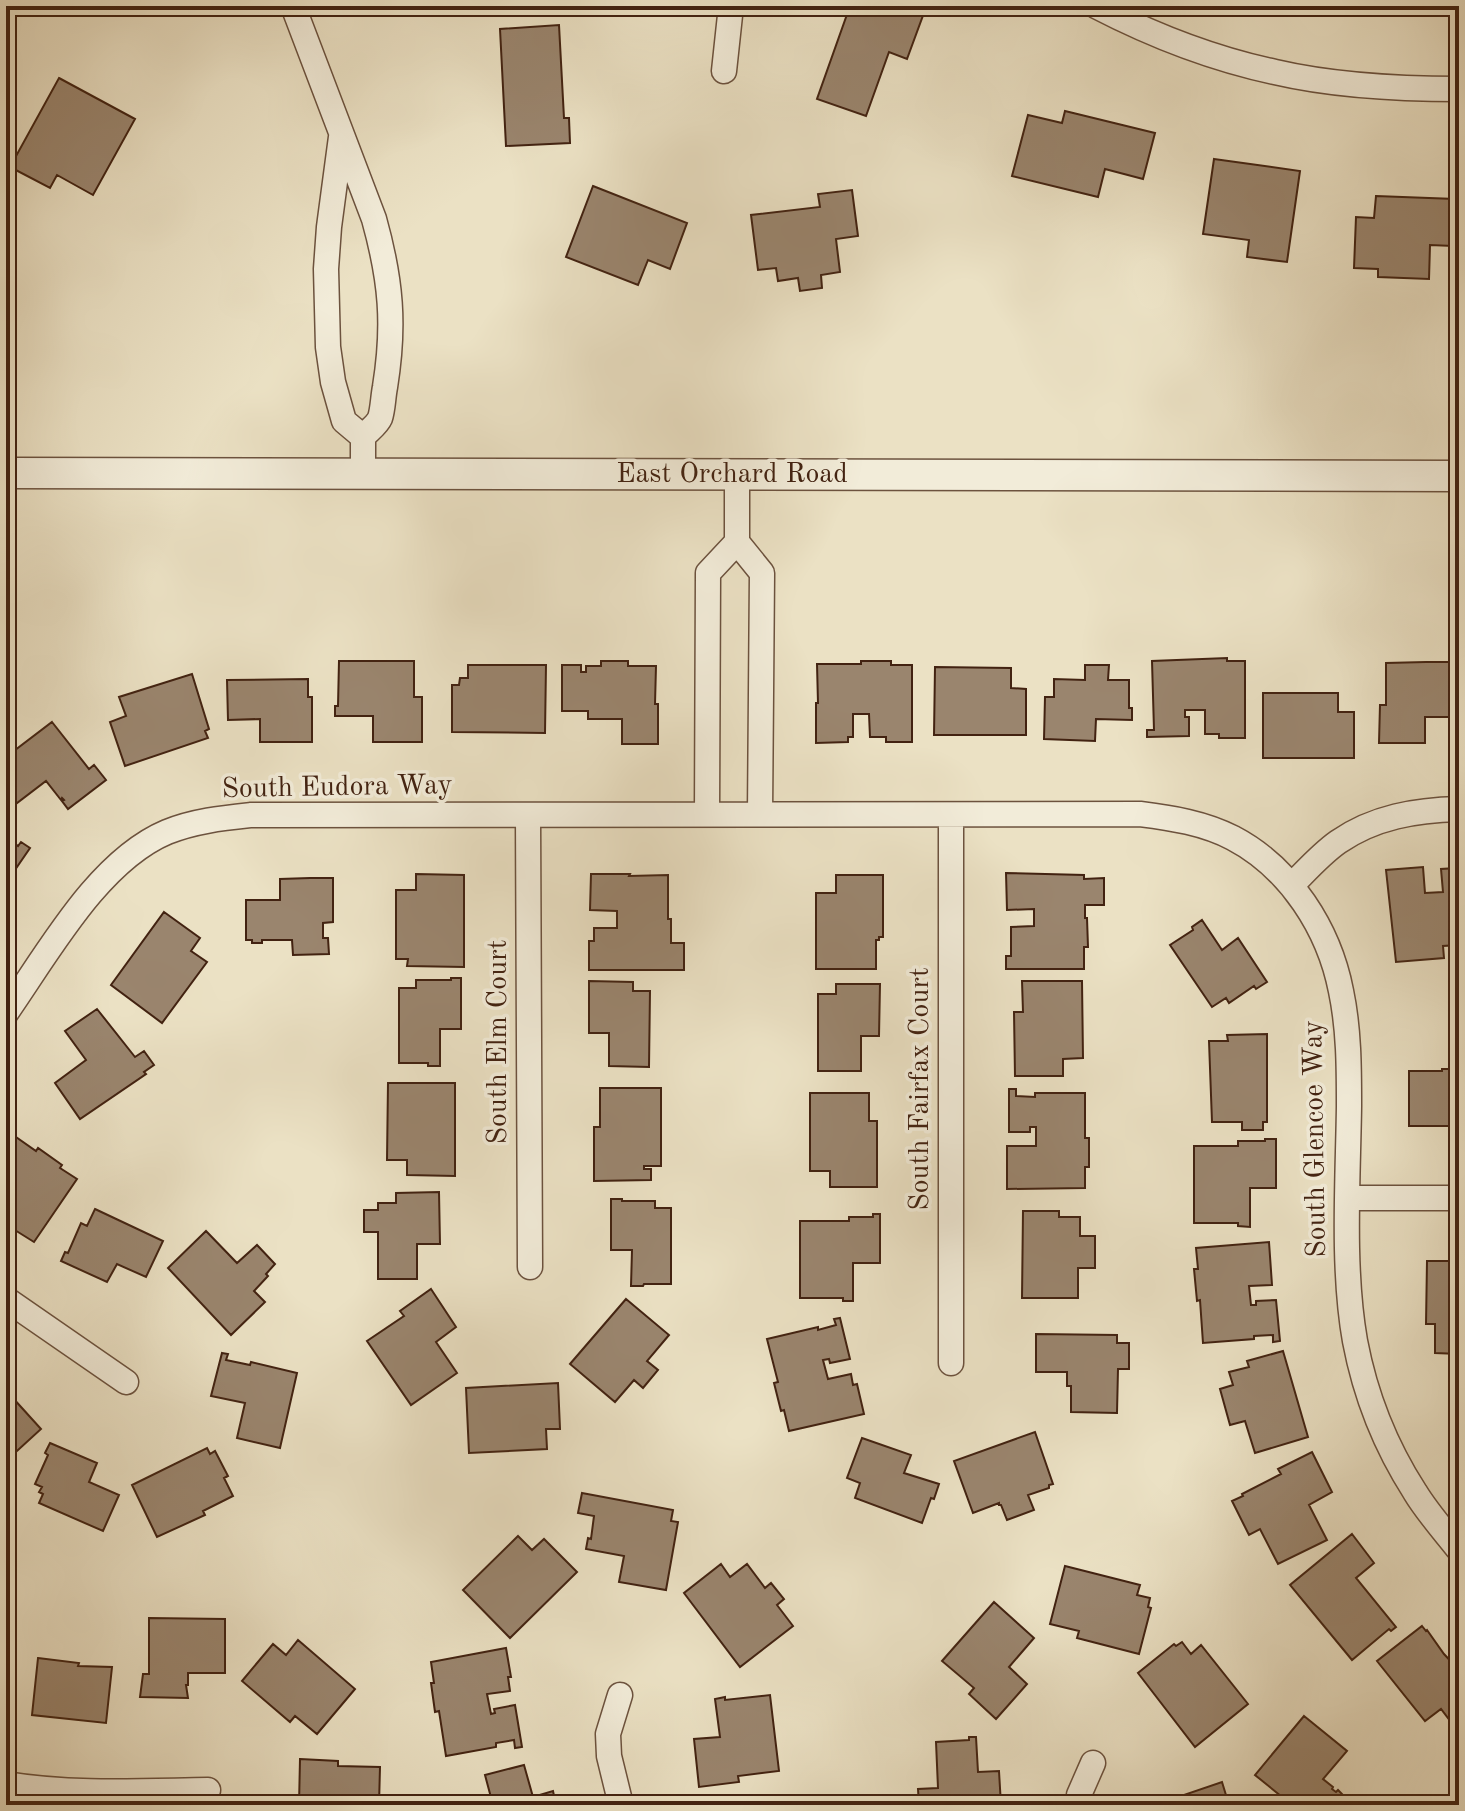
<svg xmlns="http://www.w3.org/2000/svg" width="1465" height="1811" font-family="'Old Standard TT',serif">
	<rect width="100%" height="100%" fill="#ebe1c4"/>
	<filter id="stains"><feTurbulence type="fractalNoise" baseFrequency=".0025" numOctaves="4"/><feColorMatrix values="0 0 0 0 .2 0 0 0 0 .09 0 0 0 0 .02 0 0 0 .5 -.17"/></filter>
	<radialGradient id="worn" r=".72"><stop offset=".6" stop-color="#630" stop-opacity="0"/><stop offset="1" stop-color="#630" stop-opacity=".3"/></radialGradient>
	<path fill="#9a856e" stroke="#422211" stroke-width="2" d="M850,6H914L925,10L907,59L889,52L866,116L817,99Z
		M559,25L564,118H569L570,143L506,146L500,29Z
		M59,78L135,119L93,195L57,175L50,188L10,167Z
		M1065,111L1155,133L1143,179L1105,169L1098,197L1012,176L1028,115L1062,123Z
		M1214,159L1300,171L1287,262L1247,257L1249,240L1203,234Z
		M593,186L687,223L670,269L648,260L638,285L566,257Z
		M852,190L858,236L836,239L840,272L821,275L822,288L800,291L798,278L778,281L776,268L758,270L751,215L820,207L818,194Z
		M1376,196L1455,199L1453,246L1430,245L1429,279L1378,277V269L1354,268L1356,217L1374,218Z
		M1227,658V661H1245V738H1219V734H1205V710H1185V717H1189V736L1147,737V730H1154L1152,661Z
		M339,661H414V697H422V742H373V716H335V706H338Z
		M601,661H628V666H656L655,704H658V744H622V719H588V711H562V665H581V672H586V666H601Z
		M861,661H891V665H912V742H886V737H870L869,714H853V737H848V742L816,743V703H818L817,664H861Z
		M1426,662H1459V717H1425V743H1379L1380,705H1386V663Z
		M468,665H546L545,733L452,732V685H459L460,678H468Z
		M1085,665H1109L1108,680H1129V708H1132V720L1096,719L1095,741L1044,739L1045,697H1054V679L1085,680Z
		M935,667L1011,668V688L1026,689V735H934Z
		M192,674L209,729L205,731L208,738L125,766L110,722L126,716L119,697Z
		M308,679V697H312V742H260V719L228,720L227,680Z
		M1263,693H1338V712H1354V758H1263Z
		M52,722L89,769L94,765L106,780L68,809L62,801L64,800L62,798L61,800L46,781L17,803L6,789V757Z
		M6,837L18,846L21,842L30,848L6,883Z
		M1456,863H1459V945L1443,946L1444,958L1396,962L1386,870L1423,867L1425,893L1443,892L1441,869L1457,868Z
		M1006,873L1084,875V879L1104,878V905H1085V918H1087L1088,947H1084V969H1006V956H1011V927L1034,926V909L1007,910Z
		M416,874L464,875V967L407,966L408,959H396V890H416Z
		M591,874H630L629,876L668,875V919H671V943H684V970H589V941H594V928H617V911L590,910Z
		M836,875H883V937H879V940H876V969H816V893H836Z
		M310,878H333V922L323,923V938H328L329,954L293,955L292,940H262V943H252V940H246V900H280V879Z
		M164,912L200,938L191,951L207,962L162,1023L111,985Z
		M1202,920L1222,950L1238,938L1267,982L1256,989L1254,986L1229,1003L1226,998L1212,1007L1170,945L1193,930L1192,927Z
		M451,978H461V1029H440V1066H428V1063H399V988H416V980H451Z
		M589,981L633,982V991H650L649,1067L609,1066V1033H589Z
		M1022,981H1082L1083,1058L1063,1059V1076H1015L1014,1012H1023Z
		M836,984H880L879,1036H861V1071H818V994H836Z
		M97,1009L135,1057L144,1051L154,1065L144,1072L146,1074L80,1119L55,1083L86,1060L65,1031Z
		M1267,1034V1122H1263V1130H1242V1122H1212L1209,1041H1228L1227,1035Z
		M1442,1069H1459V1126H1409V1071H1442Z
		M388,1083H455V1176L407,1175V1160H387Z
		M600,1088H661V1166H644V1169H651V1180L594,1181V1127H600Z
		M1009,1089H1016V1096L1035,1097V1093H1085V1138H1089V1167H1085V1188L1007,1189V1146H1036V1127H1030V1132H1009Z
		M810,1093H869V1121H877V1187H830V1171H810Z
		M6,1130L36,1151L38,1148L62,1165L60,1168L77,1179L34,1242L10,1227L12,1223L6,1219V1208L15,1196L6,1190Z
		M1265,1139H1276V1188H1250V1227L1238,1226V1223H1194V1146H1238V1141H1265Z
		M439,1192L440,1244H417V1279H378V1232H364V1210H378V1203H396V1193Z
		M611,1199H622V1201H655V1208H671V1284H644L643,1286H631L632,1250H611Z
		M95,1209L163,1241L146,1277L117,1264L107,1282L61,1261L65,1252L68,1253L81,1223L87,1226Z
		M1023,1211H1059V1217H1080V1236H1095V1268H1078V1298H1022Z
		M873,1214H880V1263H853V1301H843V1298H800V1221H849V1217H873Z
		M206,1231L237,1263L257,1245L275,1264L266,1274L268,1276L254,1291L265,1302L231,1335L168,1268Z
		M1269,1242L1272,1285L1249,1286L1251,1305H1256V1301L1276,1300L1280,1341L1273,1342V1335L1254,1336V1339L1203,1343L1200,1300L1197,1301L1194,1269H1198L1196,1248Z
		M1427,1261H1459V1354L1435,1353V1324H1426Z
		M431,1289L456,1327L436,1342L457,1373L411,1405L367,1341L404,1316L400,1311Z
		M626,1299L669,1335L647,1361L658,1370L643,1388L634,1380L615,1402L570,1364Z
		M840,1318L850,1359L830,1363L829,1359L823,1360L828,1379L851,1374L853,1385L857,1384L864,1414L789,1431L784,1410L781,1411L774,1383L778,1382L767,1339L818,1327V1330L836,1325L834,1319Z
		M1036,1334L1117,1335V1343H1129V1369H1118L1117,1413L1071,1412V1386H1067V1372H1036Z
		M1283,1351L1308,1437L1255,1453L1245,1421L1230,1425L1220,1389L1233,1385L1229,1372L1249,1367L1247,1361Z
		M222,1353L228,1354L226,1360L250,1365L251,1362L297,1373L280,1448L237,1438L245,1403L211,1396Z
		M558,1383L560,1429H546L547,1449L469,1453L466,1388Z
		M12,1397L41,1429L6,1461V1403Z
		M1035,1432L1053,1484L1049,1485V1488L1028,1495L1034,1510L1007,1520L1001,1505H999V1503L973,1513L954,1461Z
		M862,1438L911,1455L904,1473L939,1484L934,1499L931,1498L922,1523L855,1498L860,1483L847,1478Z
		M50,1443L97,1463L89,1482L119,1495L103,1531L39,1503L43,1494L39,1492L42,1487L35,1484L48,1455L45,1453Z
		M207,1448L210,1454L215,1451L228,1476L224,1478L233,1496L203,1511L205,1515L157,1537L132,1485Z
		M1312,1452L1332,1492L1309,1505L1327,1540L1278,1564L1260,1529L1249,1535L1232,1501L1243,1496L1242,1494L1281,1474L1278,1469Z
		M582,1493L673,1510L671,1521L678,1522L666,1590L619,1582L624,1556L586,1549L588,1538L591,1539L594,1516L578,1513Z
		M1352,1534L1374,1563L1356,1578L1396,1627L1391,1631L1389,1629L1352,1660L1290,1585Z
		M518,1536L532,1550L544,1539L577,1572L510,1638L463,1590Z
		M721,1564L730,1577L747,1564L765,1588L771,1583L784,1599L777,1605L793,1626L740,1667L684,1593Z
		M1065,1566L1140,1585L1137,1595L1150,1598L1148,1607L1151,1608L1139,1654L1077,1638L1079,1631L1050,1624Z
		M994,1602L1034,1638L1009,1667L1027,1684L996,1719L969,1694L974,1688L942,1661Z
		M149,1618L225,1619V1673H188V1685H186L188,1698L140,1697L143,1674H149Z
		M1422,1626L1426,1631L1427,1630L1444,1654L1457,1668L1459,1667V1715L1451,1722L1441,1709L1425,1721L1377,1661Z
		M298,1640L355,1689L317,1734L295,1716L290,1722L242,1681L273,1644L286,1655Z
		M1182,1642L1191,1654L1201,1645L1248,1704L1195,1747L1138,1673L1174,1644L1176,1646Z
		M506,1648L511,1677H508L510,1691L487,1694L491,1714L495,1713L494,1709L515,1705L522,1747L515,1748L514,1740L496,1743V1747L446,1756L439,1711L435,1712L431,1683H434L431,1662Z
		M38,1658L79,1663L78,1666L112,1667L106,1723L32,1715Z
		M770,1695L779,1771L738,1776L739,1782L699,1787L694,1739L720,1737L715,1699L725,1697V1700Z
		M1304,1716L1347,1751L1323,1779L1333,1787L1332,1789L1336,1792L1338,1790L1343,1795L1335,1805H1284L1287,1801L1255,1775Z
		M969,1737H976L978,1772L999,1771L1001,1805H919L918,1789L938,1788L936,1742L969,1740Z
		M300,1759L338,1761V1766L380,1767L379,1805H299Z
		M524,1765L533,1797L553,1791L556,1805H493L485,1775Z
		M1222,1782L1229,1805H1171L1169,1800Z
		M746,1796L748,1805H707Z"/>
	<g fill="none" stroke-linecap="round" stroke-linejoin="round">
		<g stroke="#6c523e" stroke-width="27">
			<path id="minor" d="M293,6L374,219C391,280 395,325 385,387C383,397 383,409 380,418C377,425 368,431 363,437V474
				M1096,6C1152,35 1214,59 1275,72C1335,86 1398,89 1459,89
				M724,71L731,6
				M341,137L329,227L326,269L328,347L333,382L344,421L363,437
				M737,475V542L762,573L760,814
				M707,814L708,573L737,542
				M951,815V1363
				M528,816L530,1267
				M1292,885C1307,870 1321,854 1338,842C1374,817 1416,810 1459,809
				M6,1013C48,953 98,861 167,832C194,821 223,818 251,815L1140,814C1172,818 1204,823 1233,838C1290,868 1329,929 1341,991C1349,1029 1349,1068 1349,1106C1348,1180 1342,1268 1355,1341C1365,1394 1386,1447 1415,1492C1427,1512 1444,1531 1459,1550
				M1348,1198H1459
				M6,1299L126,1382
				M620,1695L608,1734L609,1756L621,1805
				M6,1784C73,1795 141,1791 208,1790
				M1078,1805L1079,1795L1093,1763"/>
		</g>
		<g stroke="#6c523e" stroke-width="33">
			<path id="tertiary" d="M6,473L1459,476"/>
		</g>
		<use href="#minor" stroke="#f2ecd9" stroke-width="24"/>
		<use href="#tertiary" stroke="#f2ecd9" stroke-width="30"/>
	</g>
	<g text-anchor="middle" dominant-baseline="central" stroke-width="7" stroke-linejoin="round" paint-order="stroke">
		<g font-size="28" fill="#422211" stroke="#f2ecd9">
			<text x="732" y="475">East Orchard Road</text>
			<text transform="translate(337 788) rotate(-1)">South Eudora Way</text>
			<text transform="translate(499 1042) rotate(-90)">South Elm Court</text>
			<text transform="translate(921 1089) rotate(-90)">South Fairfax Court</text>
			<text transform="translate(1316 1139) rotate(-91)">South Glencoe Way</text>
		</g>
	</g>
	<rect width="1465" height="1811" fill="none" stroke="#ebe1c4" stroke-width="32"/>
	<rect x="8" y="8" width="1449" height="1795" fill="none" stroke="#422211" stroke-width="4"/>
	<rect x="16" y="16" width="1433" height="1779" fill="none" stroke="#422211" stroke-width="2"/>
	<rect width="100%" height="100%" filter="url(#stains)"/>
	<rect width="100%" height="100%" fill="url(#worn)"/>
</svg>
